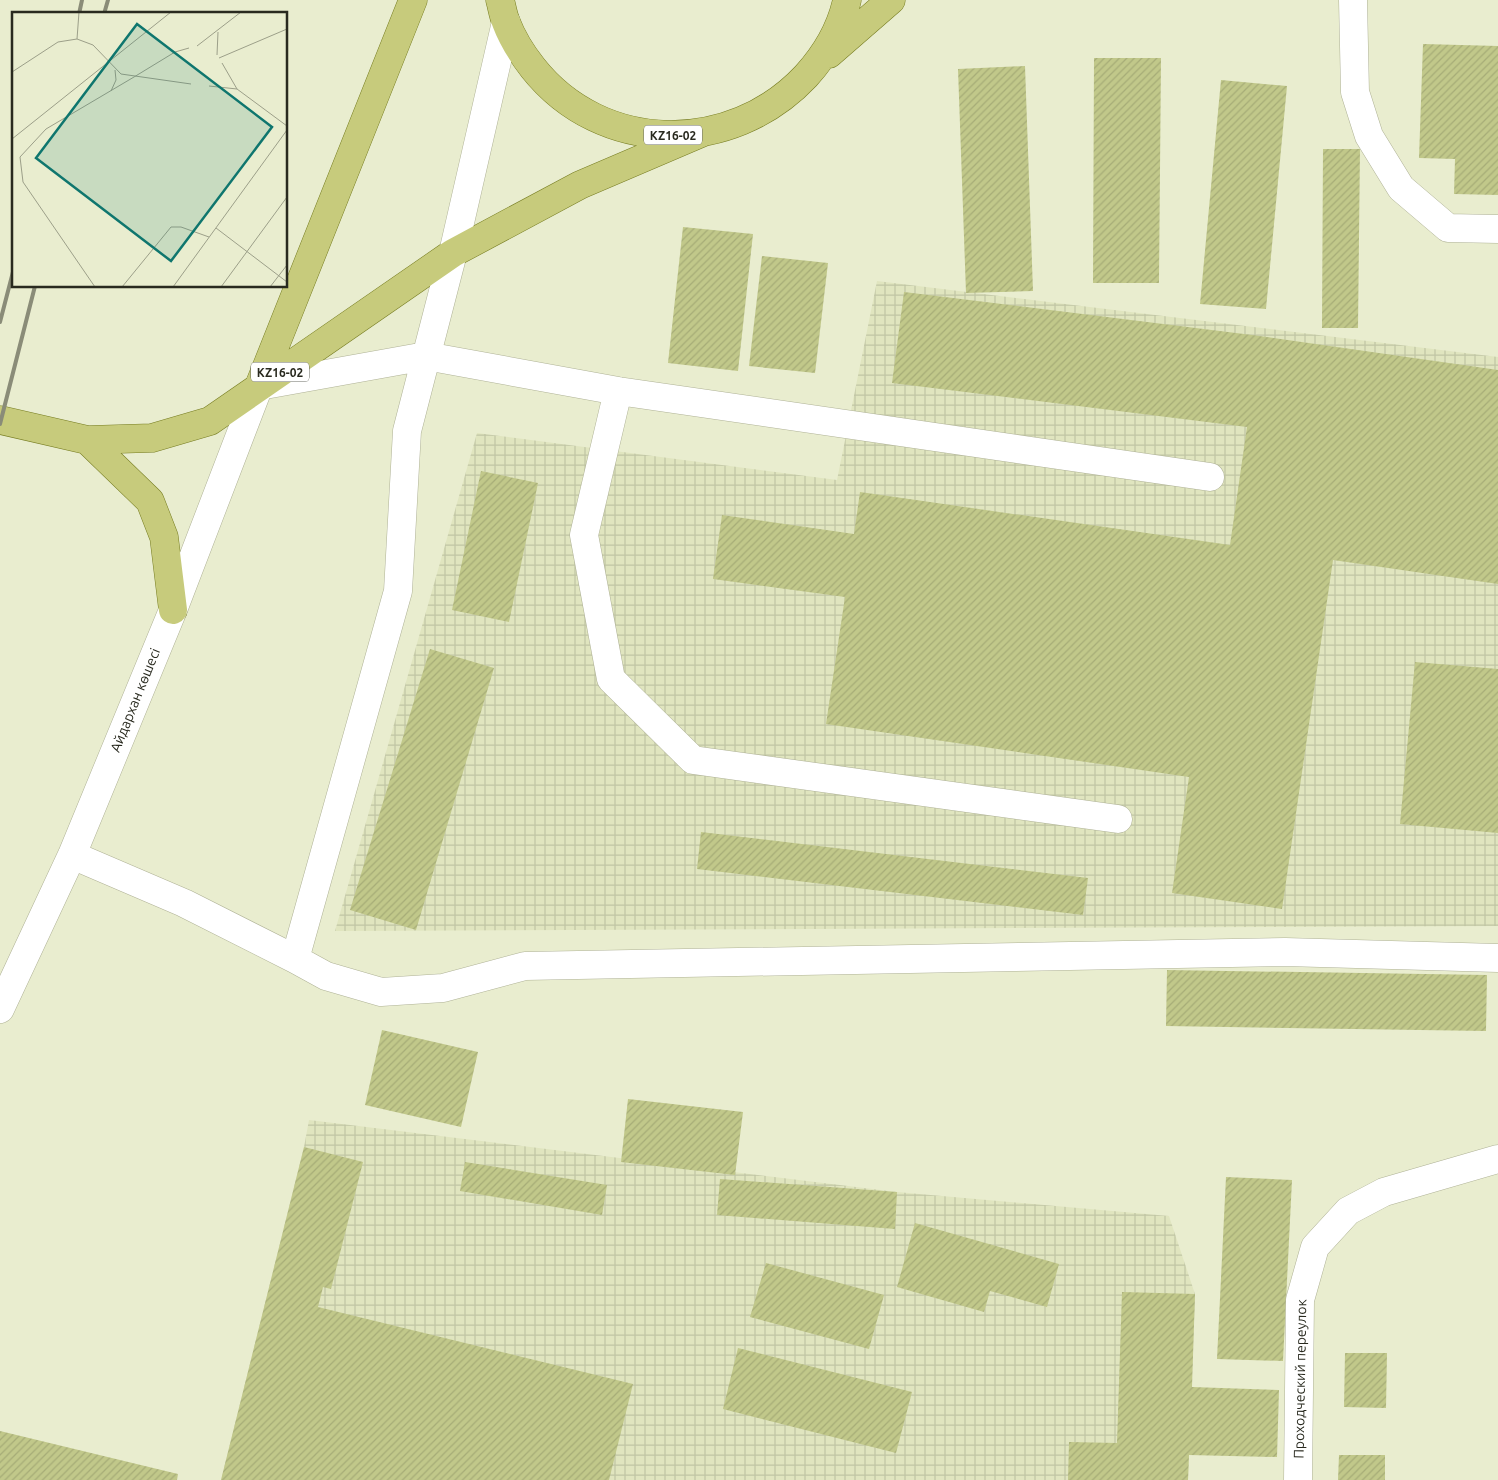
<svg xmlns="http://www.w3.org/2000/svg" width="1498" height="1480" font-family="Ubuntu,sans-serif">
	<defs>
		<pattern id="industrial-grid" width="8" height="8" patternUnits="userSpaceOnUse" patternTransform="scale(1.25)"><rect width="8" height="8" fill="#e0e5bf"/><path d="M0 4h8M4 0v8" fill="none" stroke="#c0c5a4"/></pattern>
		<pattern id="building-hatch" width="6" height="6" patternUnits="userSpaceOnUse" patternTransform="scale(1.25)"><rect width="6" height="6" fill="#c1c88a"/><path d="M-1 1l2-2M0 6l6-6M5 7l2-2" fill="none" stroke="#a6ac77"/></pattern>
	</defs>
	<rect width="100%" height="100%" fill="#e9edcf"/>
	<path fill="url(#industrial-grid)" d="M877,281L1498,357V926L335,931L477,433L837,480Z
		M309,1120L897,1192L1169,1216L1195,1294L1188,1480H221L304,1147Z"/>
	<path fill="url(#building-hatch)" d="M1423,44L1498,46V195L1454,194L1455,159L1419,158Z
		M1094,58H1161L1159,283H1093Z
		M1025,66L1033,291L966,293L958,69Z
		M1221,80L1287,86L1266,309L1200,304Z
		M1323,149H1360L1358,328H1322Z
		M683,227L753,234L738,371L668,363Z
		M762,256L828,263L815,373L749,366Z
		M904,292L1252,335L1498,370V584L1333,560L1282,909L1172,893L1189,777L826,724L845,597L713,579L722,515L854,534L860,492L1230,545L1247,427L892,383Z
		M481,471L538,483L509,622L452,610Z
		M430,649L494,668L416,930L350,910Z
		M1415,662L1498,669V833L1400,824Z
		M701,832L1088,878L1083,915L697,869Z
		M1167,970L1487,975L1486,1031L1166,1026Z
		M382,1030L478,1052L461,1127L365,1105Z
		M628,1099L743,1112L735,1175L621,1162Z
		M304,1147L363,1162L331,1289L323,1287L318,1307L633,1384L609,1480H221Z
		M465,1162L607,1185L602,1215L460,1191Z
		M1226,1177L1292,1180L1283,1361L1217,1359Z
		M720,1179L897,1192L895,1229L717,1215Z
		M915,1223L1059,1264L1047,1307L990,1291L984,1312L897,1287Z
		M766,1263L884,1295L869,1349L750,1317Z
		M1122,1292L1195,1294L1192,1387L1279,1390L1277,1457L1189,1455L1188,1480H1068L1069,1442L1117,1443Z
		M738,1348L912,1392L896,1453L723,1409Z
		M1345,1353H1387L1386,1408L1344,1407Z
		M0,1431L178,1474L177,1480H0Z
		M1339,1455H1385V1480H1338Z"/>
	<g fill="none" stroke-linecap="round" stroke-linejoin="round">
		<g stroke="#afb296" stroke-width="29">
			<path id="minor" d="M1353,0L1355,92L1369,136L1401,188L1448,228L1498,229
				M618,391L584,535L611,679L693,760L1118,819
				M72,855L184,903L295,959L326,976L381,992L443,988L525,966L1285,952L1498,958
				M295,959L398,591L407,431L453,253L506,22
				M0,1009L72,855L173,610L259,386L426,356L618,391L1210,477
				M1298,1480L1300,1300L1315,1247L1348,1211L1384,1192L1498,1159"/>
		</g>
		<g stroke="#777d22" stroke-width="29">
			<path id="major" d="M500,0C502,7 503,15 506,22C512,38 522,54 533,68C602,155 731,156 806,76C825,55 841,28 847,0
				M829,54L891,0
				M259,386L413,0
				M0,420L87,440L152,438L210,421L453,253L580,185L704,132
				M87,440L150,501L164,537L173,610"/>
		</g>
		<use href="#minor" stroke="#fff" stroke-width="28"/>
		<use href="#major" stroke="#c7cb7c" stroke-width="28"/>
		<path stroke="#8a8c78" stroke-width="4" d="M79,14L82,0
			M104,14L108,0
			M0,322L14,268
			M0,424L35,286"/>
	</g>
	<g text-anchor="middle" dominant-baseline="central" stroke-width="4" stroke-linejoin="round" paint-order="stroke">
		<g fill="#fff" stroke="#696a62" stroke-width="1">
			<rect x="644" y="125.5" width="58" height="19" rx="4"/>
			<rect x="251" y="362.5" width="58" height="19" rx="4"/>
		</g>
		<g font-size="12" font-weight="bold" fill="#292a1f">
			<text x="673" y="135">KZ16-02</text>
			<text x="280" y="372">KZ16-02</text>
		</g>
		<g font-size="14" fill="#292a1f" stroke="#fff">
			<text transform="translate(135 700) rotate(-68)">Айдархан көшесі</text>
			<text transform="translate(1300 1379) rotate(-89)">Проходческий переулок</text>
		</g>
	</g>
	<g transform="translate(12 12)">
		<rect width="275" height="275" fill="#e9edcf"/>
		<path fill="none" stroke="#9c9f89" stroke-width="1" d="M65,27L67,0M185,34L229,0M205,43L206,20M207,46L275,17M210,51L225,77L275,114M0,60L46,30L65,27L81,33L109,62L179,72M122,65L163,40L177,36M197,74L225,77M99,79L104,68L103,58M0,127L159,0M204,216L275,270M83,275L11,170L8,145L34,117L122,65M110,275L159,215H169L197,225M161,275L275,118M209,275L275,185M258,275L275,253"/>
		<path fill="#0f766e" fill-opacity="0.15" stroke="#0f766e" stroke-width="2.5" d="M125,12L260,115L159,249L24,146Z"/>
		<rect width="275" height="275" fill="none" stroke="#292a1f" stroke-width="2.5"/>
	</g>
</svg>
